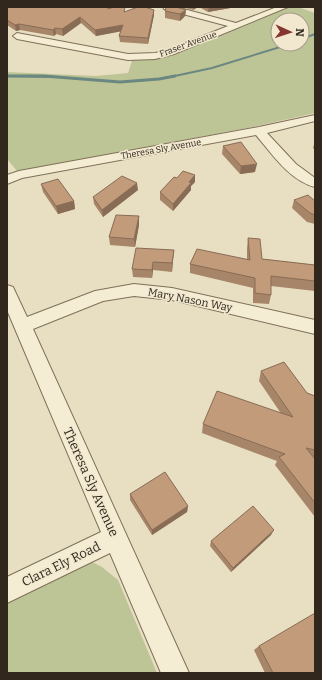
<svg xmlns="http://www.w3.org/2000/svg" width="322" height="680" font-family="Bitter,serif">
	<rect width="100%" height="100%" fill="#e8dec1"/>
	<path fill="#bdc596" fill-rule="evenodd" d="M287,7H298L315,13V113L253,127L17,171L7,159V72L96,76L128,73L133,58L156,57ZM278,20H302V44H278Z
		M84,558L102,567L118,580L157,673H7V596Z"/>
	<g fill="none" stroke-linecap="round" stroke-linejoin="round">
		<path stroke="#6b8782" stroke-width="2" d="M302,39L315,34
			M7,76L53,77
			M170,77L212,68L290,44"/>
		<path stroke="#6b8782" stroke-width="3" d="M7,76H44L120,82L159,79L175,76"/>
		<g stroke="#7f705a" stroke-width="2">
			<path id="minor" d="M163,7H176L236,23L277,7H288L174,54L155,59L128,60L17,39L13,36L17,33L128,54L155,53L168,50L228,26L164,9Z
				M315,115V121L267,133L296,164L315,178V187C290,181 272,154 256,135L22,178L7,184V175L19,171L259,127Z
				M134,284L172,288L315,320V334L172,300L134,296L103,301L33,329L189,673H161L110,553L7,603V577L101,532L7,310V285L13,287L27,317L95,291Z"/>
		</g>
		<use href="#minor" fill="#f4ecd3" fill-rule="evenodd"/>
	</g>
	<path fill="#a78569" d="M7,7L108,9L125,12L154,10V15L148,44L120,42L119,36L121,31L96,36L81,23L63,36L56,34L54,36L20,30L16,31L7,25Z
		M182,7H198L193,10Z
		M199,7H236L208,12Z
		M186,10L185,16L180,21L165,18V11Z
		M315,141V150L313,148Z
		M223,146L255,172L240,174L222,154Z
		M195,175V182L191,186V190L173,211L160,200V192L177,178Z
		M41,184L74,201L75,209L58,214L43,192Z
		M138,190L103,217L94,204L93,197Z
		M294,200L315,201V224L307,222L292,208Z
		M139,216V225L135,247L110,245L109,237Z
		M248,238L262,259L315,265V291L271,286V295L269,304L253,303V288L190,273V264L247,259V248Z
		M174,250L172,272L153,270L152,278L133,277L132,269Z
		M261,371L307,393L315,396V517L275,465L277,461L202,433L203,424L280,412L259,381Z
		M130,494L188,506L187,512L152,535L130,500Z
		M271,535L231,572L210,546L211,541Z
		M259,646L315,673H265L254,650Z"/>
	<path fill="#886c55" d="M194,7H198L193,10Z
		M209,7H236L208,12Z
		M154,10V15L148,44V38Z
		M186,10L185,16L180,21V14Z
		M80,17L81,23L63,36L62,29Z
		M19,24L20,30L16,31L15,25Z
		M123,25V31L96,36L95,30Z
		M55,28L56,34L54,36L53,30Z
		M257,164L255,172L240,174L241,166Z
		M195,175V182L191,186V190L173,211V204L189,182Z
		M137,183L138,190L103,217L102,210Z
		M74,201L75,209L58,214L56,206Z
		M139,216V225L135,247L134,239Z
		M174,250L173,259L172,272V263Z
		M153,262V270L152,278V270Z
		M188,506L187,512L152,535V530Z
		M274,530L271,535L231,572L233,568Z"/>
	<path fill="#c29b7a" stroke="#886c55" d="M7,7H107L108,9L114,7H125L124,12L138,7H145L154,10L148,38L119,36L123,25L95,30L80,17L62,29L55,28L53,30L19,24L15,25L7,20Z
		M166,7H176L186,10L180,14L165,11Z
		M241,142L257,164L241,166L223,146Z
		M183,171L195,175L189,182L191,183L173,204L160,192L174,177L177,178Z
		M122,176L137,183L102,210L93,197Z
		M58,179L74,201L56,206L41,184Z
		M308,195L315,201V215L310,213L294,200Z
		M116,215L139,216L134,239L109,237Z
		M248,238L260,239L262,259L315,265V281L271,276V295L255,293V278L190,264L197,249L250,260Z
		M136,248L174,250L172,263L153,262L152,270L132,269Z
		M284,362L307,393L315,396V450L306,448L315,459V503L279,457L285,454L203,424L217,391L293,417L261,371Z
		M165,472L188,506L152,530L130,494Z
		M253,506L274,530L233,568L211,541Z
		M315,613V673H273L259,646Z"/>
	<g text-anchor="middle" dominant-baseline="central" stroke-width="3" stroke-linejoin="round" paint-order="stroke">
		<g font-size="9" fill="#31271d" stroke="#f1e8cf">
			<text transform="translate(188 44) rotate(-20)">Fraser Avenue</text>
			<text transform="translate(161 149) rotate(-10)">Theresa Sly Avenue</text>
		</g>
		<g font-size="11" fill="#31271d" stroke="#f1e8cf">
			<text transform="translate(190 300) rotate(11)">Mary Nason Way</text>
		</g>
		<g font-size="13" fill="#31271d" stroke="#f1e8cf">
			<text transform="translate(91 482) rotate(66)">Theresa Sly Avenue</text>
			<text transform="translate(61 564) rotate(-26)">Clara Ely Road</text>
		</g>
	</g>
	<rect width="322" height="680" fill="none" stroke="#31271d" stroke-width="16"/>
	<g transform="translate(290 32) rotate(93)"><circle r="19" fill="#f1e8cf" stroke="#a49b88"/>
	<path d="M0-3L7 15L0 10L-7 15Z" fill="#883431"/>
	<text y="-6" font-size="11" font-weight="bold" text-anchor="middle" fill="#31271d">N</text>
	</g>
</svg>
